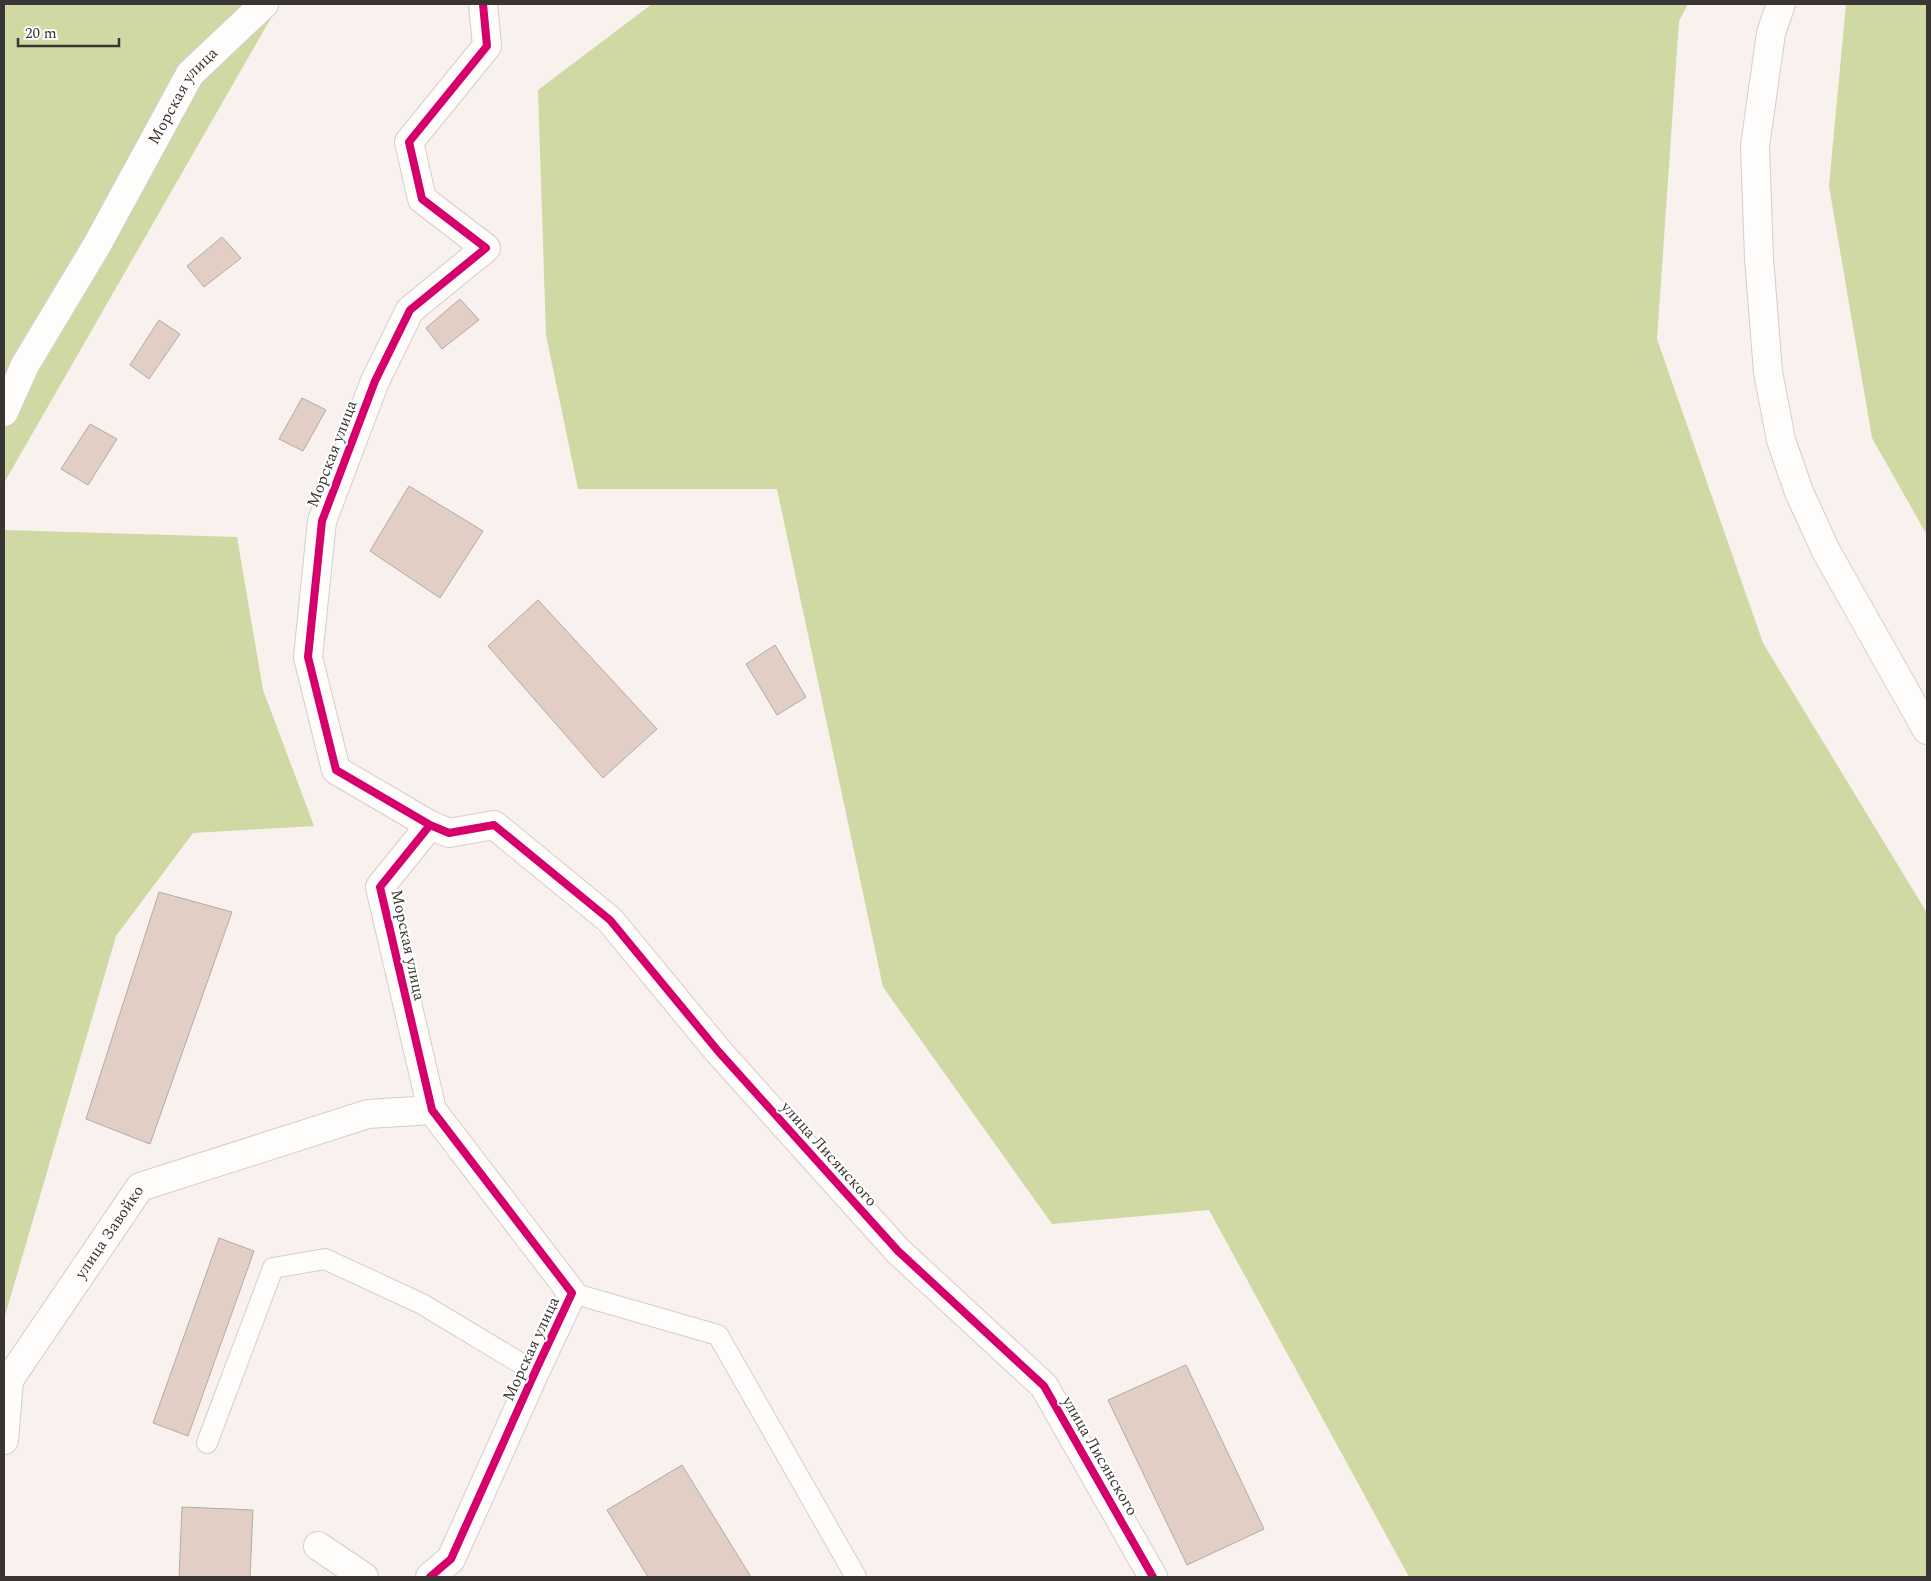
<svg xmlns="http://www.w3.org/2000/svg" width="1931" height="1581" font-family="Spectral,serif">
	<rect width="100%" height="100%" fill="#f8f1ee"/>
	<path fill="#d0d8a4" d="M4,4H279L4,483Z
		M652,4H1688L1679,21L1657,339L1763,643L1927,913V1577H1409L1209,1210L1052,1224L883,987L777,489H578L546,335L538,90Z
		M1846,4H1927V535L1872,438L1829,186Z
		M4,530L237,537L263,690L314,826L193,833L116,936L4,1319Z"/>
	<path fill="#e3cec5" stroke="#b0aba8" d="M222,237L241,258L204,287L187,266Z
		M460,299L479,320L442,349L426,328Z
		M159,320L180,334L149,379L130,365Z
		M302,398L326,410L303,451L279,439Z
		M90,424L117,439L88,485L61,469Z
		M409,486L483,531L440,598L370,551Z
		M538,600L657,729L603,778L488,646Z
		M775,645L806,697L777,715L746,664Z
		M159,892L232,912L150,1144L86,1119Z
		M219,1238L254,1251L188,1436L153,1423Z
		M1186,1365L1264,1529L1187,1565L1108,1400Z
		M682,1465L751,1577H648L607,1510Z
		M182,1507L253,1510L250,1577H179Z"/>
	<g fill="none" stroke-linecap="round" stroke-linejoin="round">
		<g stroke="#d4cecc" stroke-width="22">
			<path id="lane" d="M572,1293L718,1335L856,1577
				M207,1443L273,1268L325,1259L422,1304L535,1372"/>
		</g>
		<g stroke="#d4cecc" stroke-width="30">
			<g id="street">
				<path id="s1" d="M4,412L25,365L97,245L190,74L264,4"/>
				<path d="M430,825L449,833L494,825L610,920L718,1051L898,1251L1044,1386L1153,1577"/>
				<path id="s2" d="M4,1440L9,1380L140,1187L368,1114L432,1110"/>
				<path d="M318,1546L364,1577"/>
				<path d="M430,1577L451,1559L535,1372L572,1293L432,1110L380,887L430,825L336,770L308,657L322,521L375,381L410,310L486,248L422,199L409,142L487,46L483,4"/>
			</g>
		</g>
		<g stroke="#d4cecc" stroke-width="30">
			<path id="secondary" d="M1781,4L1771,33L1755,146L1759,258L1768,372L1781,440L1799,492L1826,551L1927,730"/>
		</g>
		<use href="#lane" stroke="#fefdfc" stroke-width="20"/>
		<use href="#street" stroke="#fefdfc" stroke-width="28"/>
		<use href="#secondary" stroke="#fefdfc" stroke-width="28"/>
		<g stroke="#fff" stroke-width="11">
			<path id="cycleway" d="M430,825L449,833L494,825L610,920L718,1051L898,1251L1044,1386L1153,1577
				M430,1577L451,1559L535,1372L572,1293L432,1110L380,887L430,825L336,770L308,657L322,521L375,381L410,310L486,248L422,199L409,142L487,46L483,4"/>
		</g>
		<use href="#cycleway" stroke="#d6006c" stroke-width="8"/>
	</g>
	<g text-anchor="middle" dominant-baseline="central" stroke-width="4.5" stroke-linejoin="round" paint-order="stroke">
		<g font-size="16" fill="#3a3533" stroke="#fff">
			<text stroke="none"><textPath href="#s1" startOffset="364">Морская улица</textPath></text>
			<text transform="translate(332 454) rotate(-69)">Морская улица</text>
			<text transform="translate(408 945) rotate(78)">Морская улица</text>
			<text transform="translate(829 1154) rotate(48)">улица Лисянского</text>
			<text stroke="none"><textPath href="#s2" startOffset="239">улица Завойко</textPath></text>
			<text transform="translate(531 1349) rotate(-65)">Морская улица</text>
			<text transform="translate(1100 1456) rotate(60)">улица Лисянского</text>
		</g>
	</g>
	<rect width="1931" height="1581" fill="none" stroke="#3a3533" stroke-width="10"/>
	<path d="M18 38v8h101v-8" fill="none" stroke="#3a3533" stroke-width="2.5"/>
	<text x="25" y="38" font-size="15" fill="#3a3533" stroke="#ffffff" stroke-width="4" paint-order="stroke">20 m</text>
</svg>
